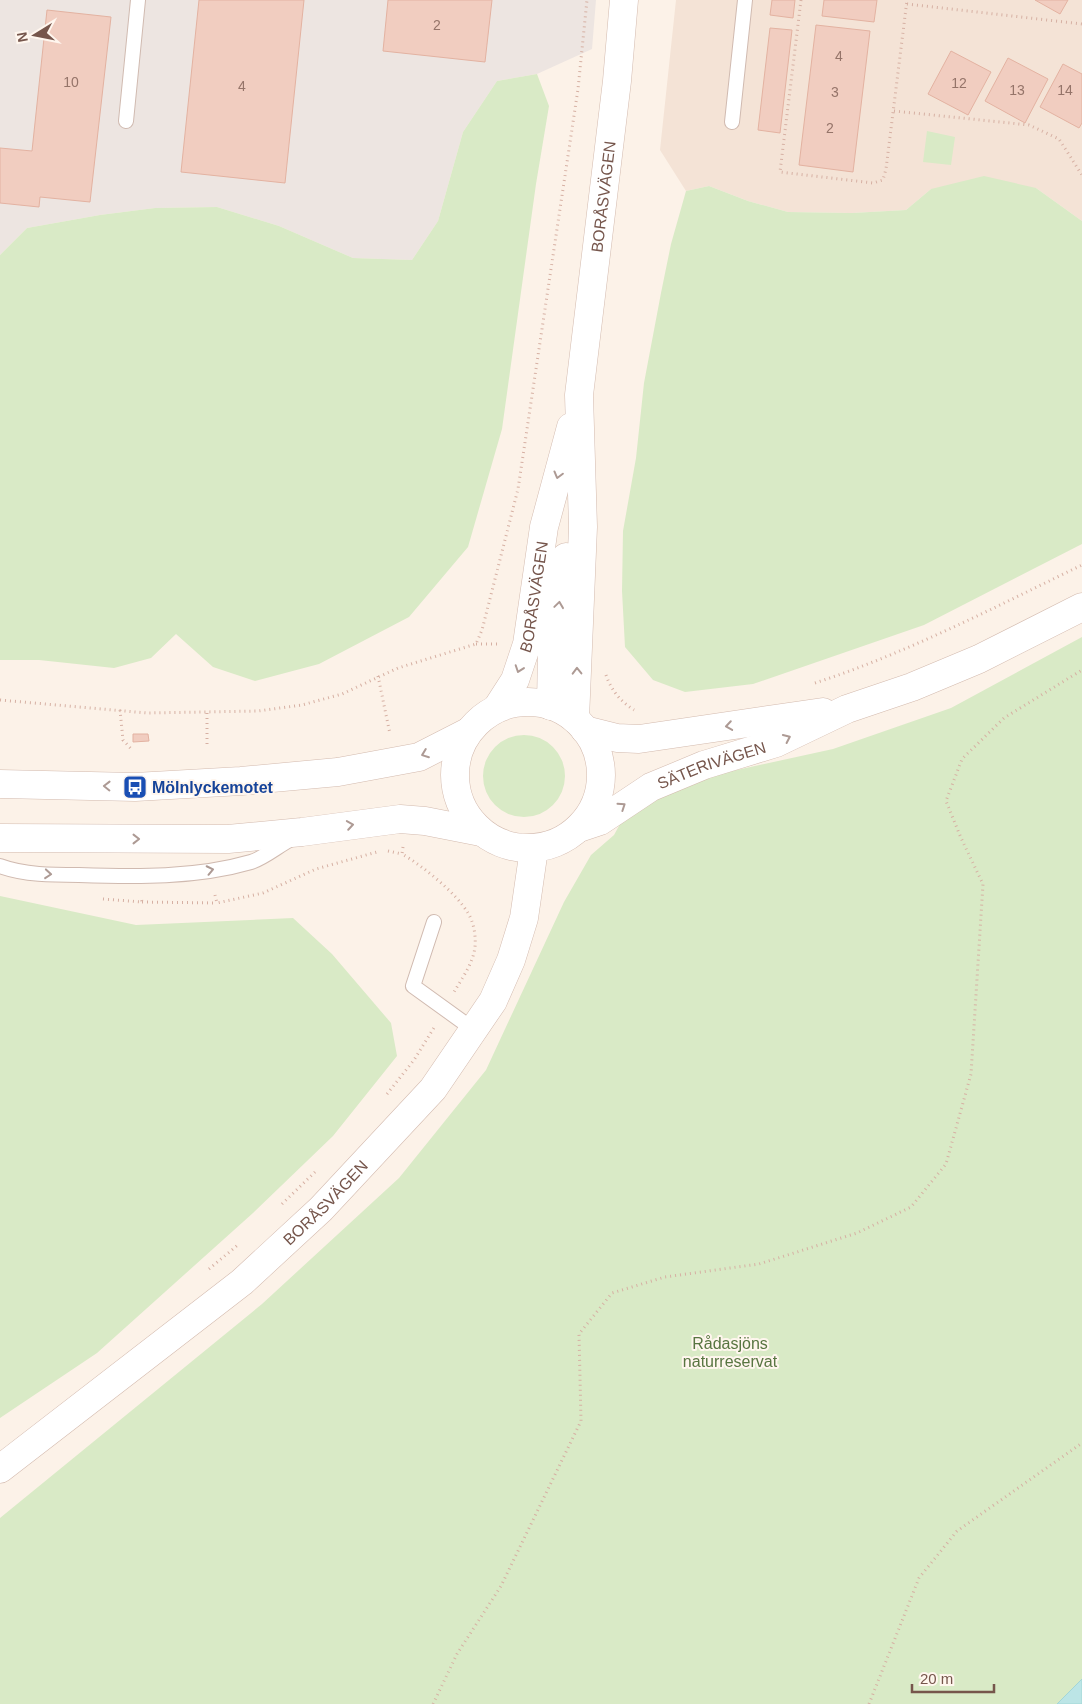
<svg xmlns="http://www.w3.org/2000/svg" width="1082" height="1704" font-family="Arial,sans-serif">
	<rect width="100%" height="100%" fill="#fcf2e8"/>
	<path fill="#f4e3d6" d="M676,0H1082V221L1036,188L931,189L906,210L852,213L788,212L748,201L709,186L686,191L660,150Z"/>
	<path fill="#ede5e1" d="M0,0H596L592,49L537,74L497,81L463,132L438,221L412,260L353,258L279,226L217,207L155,208L100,215L27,228L0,255Z"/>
	<path fill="#d9eac6" d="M537,74L549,106L536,184L502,429L468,547L409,617L319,664L255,681L213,667L176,634L151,658L114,668L39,660H0V255L27,228L100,215L155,208L217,207L279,226L353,258L412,260L438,221L463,132L497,81Z
		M927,131L955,137L951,165L923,162Z
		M984,176L1036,188L1082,221V544L924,625L753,684L685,692L653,680L625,647L622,591L623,531L636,458L644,383L661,293L671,244L686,191L709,186L748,201L788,212L852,213L906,210L931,189Z
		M1082,637V1704H0V1518L262,1304L399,1178L486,1070L564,902L591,855L614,835L620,824L654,796L714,775L833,749L951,708Z
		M483 776a41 41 0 1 1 82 0a41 41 0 1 1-82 0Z
		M0,896L136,925L293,918L332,954L391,1023L397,1056L333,1136L253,1213L97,1353L0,1418Z"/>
	<path fill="#bce5e6" stroke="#a3d6d7" d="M1082,1679V1704H1057Z"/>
	<path fill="#f1cdc0" stroke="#e3b2a1" d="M199,0H304L285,183L181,172Z
		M388,0H492L485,62L383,51Z
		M772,0H795L793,18L770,15Z
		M824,0H877L874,22L822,16Z
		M1035,0H1068L1060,14Z
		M47,10L111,17L90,202L40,197L39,207L0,203V148L32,151Z
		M816,25L870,31L853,172L799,165Z
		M770,28L792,30L780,133L758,130Z
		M951,51L991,72L968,115L928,94Z
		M1008,58L1048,79L1025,123L985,101Z
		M1063,64L1082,74V123L1079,128L1040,107Z
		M133,734H148L149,741L133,742Z"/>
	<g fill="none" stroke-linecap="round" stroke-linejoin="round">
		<g stroke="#d0bab0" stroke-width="16">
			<path id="lane" d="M126,121L138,0
				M732,122L745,0
				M0,866C24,875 53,875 79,875C136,877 196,878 251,862C264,858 278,846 291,839
				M434,922L413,986L474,1030"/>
		</g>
		<g stroke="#d3baae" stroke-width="29">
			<g id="secondary">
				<circle cx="528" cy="775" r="73"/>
				<path d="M551,706L552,648L566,557"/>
				<path id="s1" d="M497,708L515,680L527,644L544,527L571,427"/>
				<path id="s2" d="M575,719L583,527L579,395L617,81L624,0"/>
				<path d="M585,730L617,738L639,739L823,712"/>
				<path d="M0,784L135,787L241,781L338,772L419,757L468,732"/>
				<path id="s3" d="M579,828L600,821L651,787L704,765L776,743L847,709L912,687L979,659L1082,607"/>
				<path d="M0,838L228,839L302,832L400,819L425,821L481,832"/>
				<path id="s4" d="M0,1469L242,1282L321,1209L433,1089L493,1001L511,960L524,918L534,849"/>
			</g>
		</g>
		<path stroke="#d6b0a3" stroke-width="3" stroke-dasharray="1 4" stroke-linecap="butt" d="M801,0L780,172L873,183L883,180L886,169L907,0
			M907,4L1082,24
			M894,111L1029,125L1059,139L1082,175
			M476,644H498
			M606,675C611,690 621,702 634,710
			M378,676L390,734
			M815,683C907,653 995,607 1082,565
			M0,700L147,713L258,711L302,705L342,694L398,668L476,644L482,630L518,489L578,89L587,0
			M120,710L123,740L133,751
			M207,713V747
			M403,847L402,854C423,866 456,893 468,913C474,923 476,936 475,947C473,964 462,978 454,992
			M388,851L402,854
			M215,895L217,903L263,893L316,869L377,852
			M103,899L142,902L141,897
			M142,902L217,903
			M387,1094L414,1060L435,1026
			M282,1204L315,1172
			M209,1269L239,1244
			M433,1704L457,1654L501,1586L581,1421L579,1334L612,1293L665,1277L759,1264L857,1233L911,1207L946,1164L971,1074L983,884L961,838L946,801L962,759L1004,718L1082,670
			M869,1704L919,1578L957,1531L1082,1443"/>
		<use href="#lane" stroke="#fff" stroke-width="14"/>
		<use href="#secondary" stroke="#fff" stroke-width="28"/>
	</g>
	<defs><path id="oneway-chevron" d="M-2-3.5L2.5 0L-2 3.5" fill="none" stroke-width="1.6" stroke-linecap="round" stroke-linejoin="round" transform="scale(1.25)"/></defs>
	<g stroke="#ad9a94">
		<use href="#oneway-chevron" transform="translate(558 475) rotate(105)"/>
		<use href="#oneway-chevron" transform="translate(559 605) rotate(-82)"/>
		<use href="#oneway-chevron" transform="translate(519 669) rotate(109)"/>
		<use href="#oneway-chevron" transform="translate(577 671) rotate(-91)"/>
		<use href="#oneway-chevron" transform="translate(729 726) rotate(171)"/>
		<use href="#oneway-chevron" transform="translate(787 738) rotate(-25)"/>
		<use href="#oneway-chevron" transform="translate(425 754) rotate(159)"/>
		<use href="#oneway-chevron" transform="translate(107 786) rotate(-179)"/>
		<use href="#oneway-chevron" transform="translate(622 806) rotate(-34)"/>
		<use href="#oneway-chevron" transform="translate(350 825) rotate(-9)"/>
		<use href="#oneway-chevron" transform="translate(136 839)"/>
		<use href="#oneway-chevron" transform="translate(210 870) rotate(-12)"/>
		<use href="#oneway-chevron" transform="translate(48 874) rotate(5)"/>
	</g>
	<defs>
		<g id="bus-square" transform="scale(1.25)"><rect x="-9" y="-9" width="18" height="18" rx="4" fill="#1a4fb4" stroke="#fff6ee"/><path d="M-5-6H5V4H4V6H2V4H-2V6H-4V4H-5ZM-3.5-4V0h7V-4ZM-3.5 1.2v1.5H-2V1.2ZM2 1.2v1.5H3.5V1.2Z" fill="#fff"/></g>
	</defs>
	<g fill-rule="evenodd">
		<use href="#bus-square" x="135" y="787"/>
	</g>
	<g text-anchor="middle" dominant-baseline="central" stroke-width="4" stroke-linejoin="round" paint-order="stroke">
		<g font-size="14" fill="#957469">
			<text x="437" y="25">2</text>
			<text x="839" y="56">4</text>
			<text x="71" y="82">10</text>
			<text x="959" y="83">12</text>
			<text x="242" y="86">4</text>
			<text x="1017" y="90">13</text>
			<text x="1065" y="90">14</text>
			<text x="835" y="92">3</text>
			<text x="830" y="128">2</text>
		</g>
		<g font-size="16" fill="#76564c" stroke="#fff6ee">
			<text stroke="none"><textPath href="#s2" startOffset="524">BORÅSVÄGEN</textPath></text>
			<text stroke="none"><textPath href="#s1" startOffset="119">BORÅSVÄGEN</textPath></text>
			<text stroke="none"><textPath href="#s3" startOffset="148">SÄTERIVÄGEN</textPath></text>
			<text stroke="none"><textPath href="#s4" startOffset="421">BORÅSVÄGEN</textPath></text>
		</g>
		<g font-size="16" font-weight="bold" fill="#164399" stroke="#fff6ee" text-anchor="start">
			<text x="152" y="787">Mölnlyckemotet</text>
		</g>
		<g font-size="16" fill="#587541" stroke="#fff6ee">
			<text x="730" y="1343">Rådasjöns<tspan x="730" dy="18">naturreservat</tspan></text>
		</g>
	</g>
	<g transform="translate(35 35) rotate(260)" stroke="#fff6ee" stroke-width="4" paint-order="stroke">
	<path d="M0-4L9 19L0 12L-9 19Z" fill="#76564c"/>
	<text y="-8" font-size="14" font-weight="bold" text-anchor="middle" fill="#76564c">N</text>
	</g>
	<path d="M912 1684v8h82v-8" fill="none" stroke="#76564c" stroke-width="2.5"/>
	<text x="920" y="1684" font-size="15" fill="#76564c" stroke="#fff6ee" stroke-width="4" paint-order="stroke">20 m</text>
</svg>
